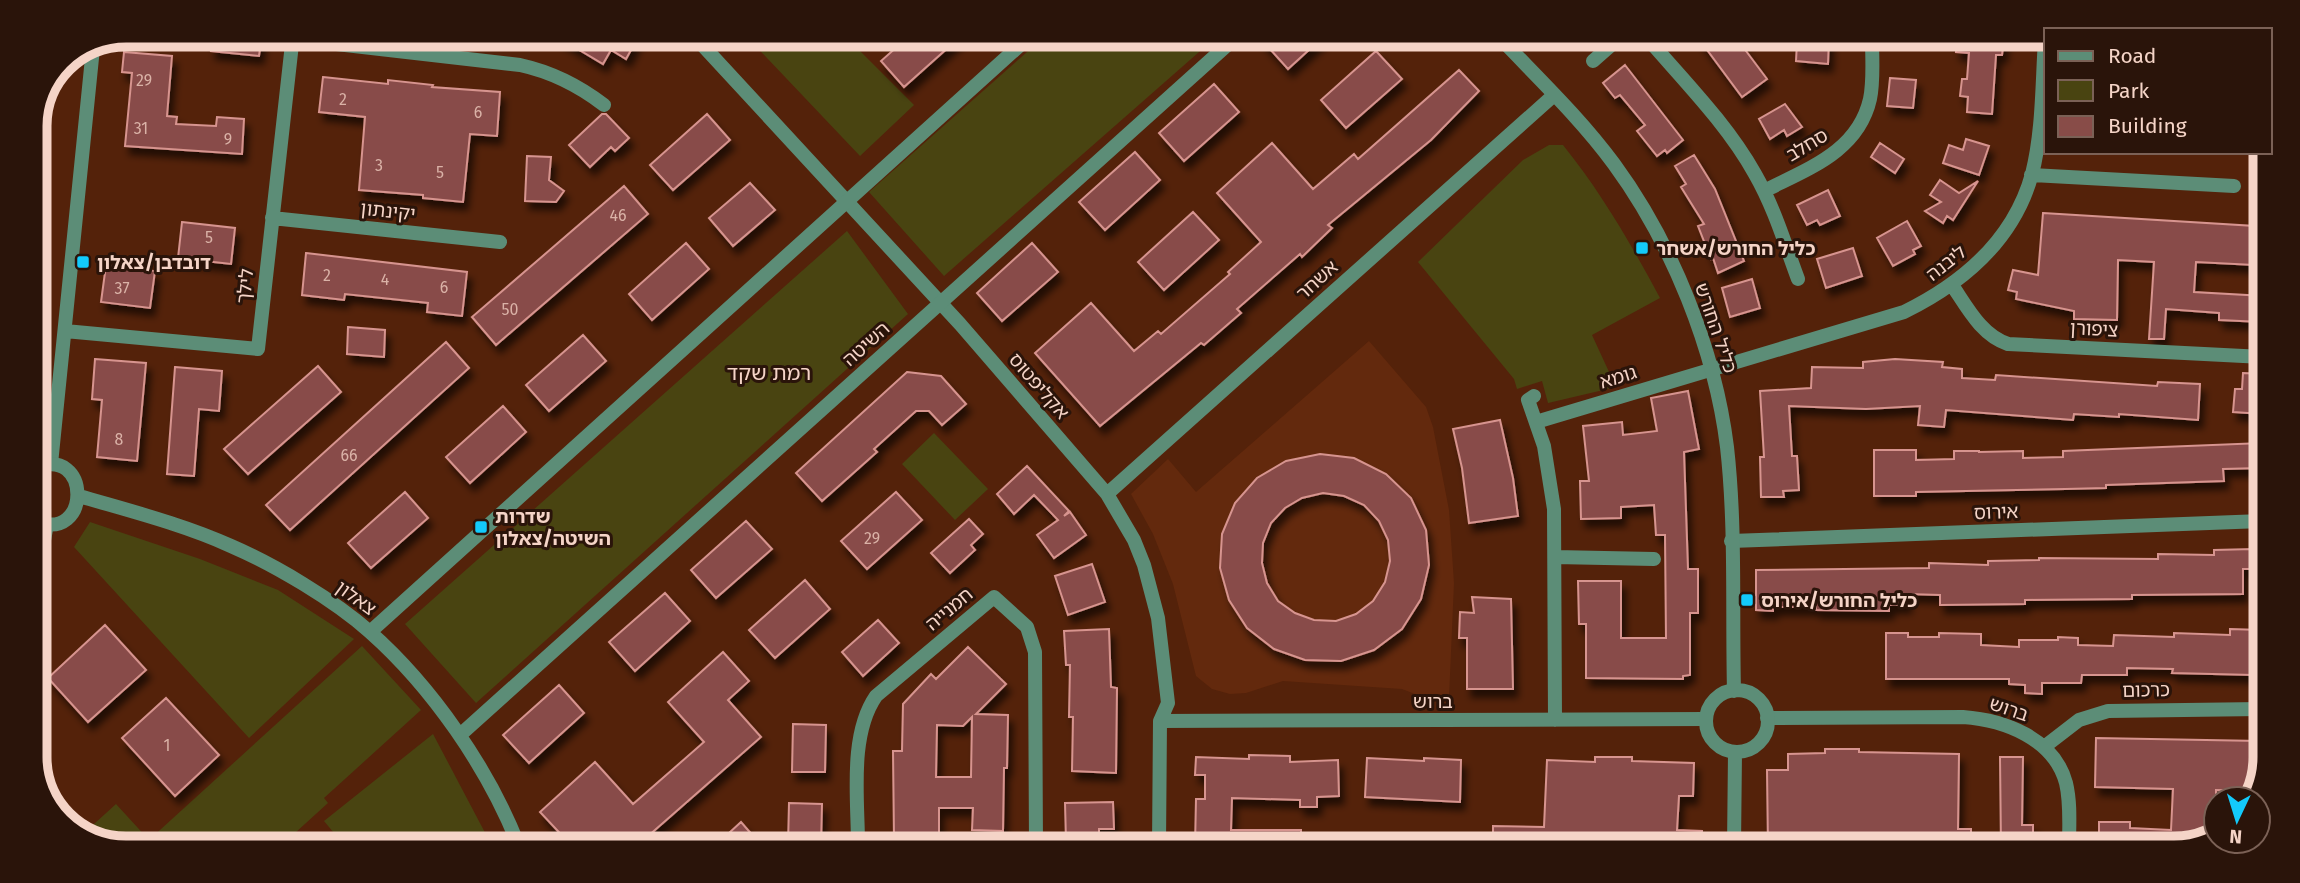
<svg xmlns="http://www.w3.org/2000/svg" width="2300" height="883" font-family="'Fira Sans','Noto Sans Hebrew',sans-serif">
	<defs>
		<filter id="shadow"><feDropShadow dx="4.5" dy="8" stdDeviation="3.5" flood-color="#0009"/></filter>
	</defs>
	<rect width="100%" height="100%" fill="#54220a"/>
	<path fill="#63290d" d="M1369,341L1426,407L1433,427L1449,510L1454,583L1449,698L1420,696L1402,689L1283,681L1246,693L1230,694L1212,689L1196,676L1173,584L1153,534L1131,494L1168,459L1196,492Z"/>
	<path fill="#494411" d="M746,36L846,37L914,105L860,156Z
		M1044,37L1215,38L944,276L869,192Z
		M1549,145H1563C1601,192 1631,244 1660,298L1592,335L1616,387L1548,403L1542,381L1517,389L1514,379L1418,262L1523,160Z
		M847,231L908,314L476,703L405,624Z
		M934,433L988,489L955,520L902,464Z
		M90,522L200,559L278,590L354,639L249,738L74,547Z
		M362,646L421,710L324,798L328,803L284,843H96L83,834L116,804L149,840Z
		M433,734L491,844H343L324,821Z"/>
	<path fill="#884c48" stroke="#d7948f" stroke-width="2" fill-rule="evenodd" filter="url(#shadow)" d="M213,35H262L259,56L211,51Z
		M556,36H627L636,41L626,59L611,50L603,64Z
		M908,37H960L904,87L881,61Z
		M1260,38H1322L1288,69Z
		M1699,39H1737L1767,79L1742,97Z
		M1805,39H1829L1828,64L1796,61L1797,42H1804Z
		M1957,39H2004L2002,55H1996L1992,114L1967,112L1968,97L1960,96L1962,79H1967L1969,53L1956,52Z
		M1376,51L1402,79L1346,128L1321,100Z
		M124,52L172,56L167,116L177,117L176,124L216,126L217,117L244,119L242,154L125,146L132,73L122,72Z
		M1625,65L1683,140L1667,153L1665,150L1657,156L1637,131L1645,125L1620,95L1615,98L1603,83Z
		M1459,70L1479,91L1431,140L1328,225L1332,228L1302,257L1300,254L1237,309L1241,313L1204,345L1201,343L1100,426L1035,353L1091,303L1134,351L1158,331L1161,334L1230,274L1228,272L1261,242L1217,193L1272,143L1313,189L1354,154L1358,159Z
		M323,77L388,84V80L433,85L432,87L500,92L497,136L470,134L463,202L423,198V195L359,190L365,117L319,112Z
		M1890,78L1916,80L1913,108L1887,106Z
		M1214,84L1239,112L1184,161L1159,133Z
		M1785,104L1802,127L1787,136L1784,130L1770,139L1759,119Z
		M602,114H606L629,138L615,151L611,147L590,167L569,145Z
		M707,114L730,140L673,190L650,165Z
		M1966,139L1989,146L1979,175L1943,163L1949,145L1963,150Z
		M1880,143L1904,159L1895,173L1871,157Z
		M1135,152L1160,180L1105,230L1079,202Z
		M1694,155L1715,189L1744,261L1718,273L1713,258L1711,259L1698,226L1704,224L1681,187L1686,184L1675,166Z
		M527,156L551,157L549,180L564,191L556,202L525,201Z
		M1940,180L1959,193L1978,181L1953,220L1947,216L1943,223L1925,211L1941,202L1930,195Z
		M750,183L775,210L733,246L709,218Z
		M624,186L648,214L496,345L472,317Z
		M1828,190L1840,216L1820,225L1817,220L1807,225L1797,205Z
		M1193,212L1219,240L1164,290L1138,262Z
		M2043,213L2255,226L2254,265L2196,262L2194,292L2264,296L2262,322L2219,320V313L2166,309L2164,339H2149L2154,262L2118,260L2117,320L2074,319V311L2016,299L2017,292L2008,290L2013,270L2038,275Z
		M1907,221L1921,246L1913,250L1915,254L1893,266L1877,238Z
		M182,222L235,228L231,264L178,258Z
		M686,243L709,269L652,320L629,294Z
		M1032,243L1058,272L1002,321L977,293Z
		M1853,248L1862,276L1826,288L1817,259Z
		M306,253L467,272L462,316L427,312L428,303L345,294L344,300L302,295Z
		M106,265L155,271L150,308L101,302Z
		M1752,279L1760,308L1730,317L1722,288Z
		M348,327L385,330L384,357L347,354Z
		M583,335L606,361L549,411L526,385Z
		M446,342L469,368L290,530L266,505Z
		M95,359L146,363L137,461L97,457L102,400L92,399Z
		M1895,359L1943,362L1942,367L1962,369V378L1995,380L1996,375L2157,386L2158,382L2200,384L2198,420L2119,414V417L2074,414L2073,420L1946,410L1944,427L1918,425L1920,406L1866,409L1789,406L1792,456H1797L1799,490L1783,491L1784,497H1761L1760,457H1764L1760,391L1811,388L1812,367L1863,368V362Z
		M318,366L341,392L248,474L224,449Z
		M175,367L222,371L219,411L199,409L194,476L167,474Z
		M907,372L941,376L966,404L942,425L929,411H916L874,449L877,452L822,501L796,473Z
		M2243,373L2263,374V414L2233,412L2235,389H2242Z
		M1688,391L1699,449L1684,452L1688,569H1698V613H1690V675L1683,676V679L1586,678V624H1579L1578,581H1621V638H1666L1665,535H1656L1654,505L1621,507V518L1581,519L1580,481H1589L1583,426L1622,422L1623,435L1657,431L1651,398Z
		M503,406L526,432L470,483L446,457Z
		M1500,420L1513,478L1518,516L1469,523L1462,468L1453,429Z
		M2262,443V468L2223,469L2224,481L2106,485V488L2065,489L1916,492V496H1874V450H1916V460L1954,459V451H1979V452L2023,451V458L2063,457V451Z
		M1320,454L1354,458L1386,474L1411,498L1426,530L1429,565L1421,599L1402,629L1374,650L1341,661L1305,660L1274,649L1247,628L1229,600L1220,568L1222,534L1235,503L1257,478L1286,461ZM1323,493L1344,496L1364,505L1379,521L1388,540L1390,561L1385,582L1373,601L1356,614L1336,621L1314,620L1295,613L1278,601L1267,583L1262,563L1263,543L1271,523L1285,508L1302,498Z
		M1027,466L1069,511L1064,516L1070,512L1086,535L1054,558L1037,535L1058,520L1034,495L1014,514L997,494Z
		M405,492L428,518L371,568L348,543Z
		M896,492L922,520L867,569L841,541Z
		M969,519L983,534L971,545L975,550L950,573L931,553Z
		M746,521L772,549L716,598L691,570Z
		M2253,549V569H2243V594L2132,595V599L2025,600V604L1940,605V595L1907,594V605H1889V611L1816,610V607H1773V611L1756,610V570L1929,568V563L1988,565V561L2039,560V558L2158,559V554L2214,555V550Z
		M1092,564L1105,602L1068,615L1055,576Z
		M805,580L830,609L775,658L749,630Z
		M665,593L690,621L635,671L609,642Z
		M1472,597L1511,599L1513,689H1467V638H1459L1460,612L1474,613Z
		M878,620L899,643L863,676L842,652Z
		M105,625L146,670L88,722L48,678Z
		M1109,629L1111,687L1117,688L1116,773L1072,771L1073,717H1069L1070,665H1066L1064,631Z
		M2230,629L2261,630V659L2253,658V675L2172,673L2173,669L2127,668V675H2082L2081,683H2042V694L2025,693V685L2009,684V679H1886V633H1908V637H1939V633L1981,634V645L2019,647V640H2058V637L2078,638V645L2113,646L2114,635L2174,637V633L2230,635Z
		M968,647L1006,684L976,714L1008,715L1007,768H1004L1003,831L972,830L973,808H939V839L894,838L893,751H902L903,704L931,674L936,679ZM972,717L971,777H936L937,725L963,726Z
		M723,652L749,681L728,700L761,737L639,844H570L540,812L595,762L633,804L704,742L668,702Z
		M559,685L584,713L529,763L503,735Z
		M166,698L219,755L175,796L122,738Z
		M793,724L826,725L825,772H792Z
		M2096,738L2260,741V787L2257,791L2216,790V835L2174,848H2099V822H2130V828L2171,830L2173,789L2095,787Z
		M1825,749H1859V752L1959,754L1958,829H1971V848L1768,847L1767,770H1788V754L1825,753Z
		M1249,755L1290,756V762L1338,760L1339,796L1317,797V807H1300V800L1232,798L1231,830H1301V846H1195L1196,799H1205V775H1195L1196,757L1249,759Z
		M1595,757H1632V761L1694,763L1693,796H1679L1677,830L1702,831L1701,847L1493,846V826L1544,827L1547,760L1595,762Z
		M2000,757H2023L2022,825H2033V848H2001Z
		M1367,758L1424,761V758L1461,760L1460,802L1365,797Z
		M1113,802L1114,829H1099V840L1066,841L1065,803Z
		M789,803L822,804L821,845H788Z
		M741,822L761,845H716Z"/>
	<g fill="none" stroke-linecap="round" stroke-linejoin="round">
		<path stroke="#5c8d77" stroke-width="14" d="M694,36L960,324L1107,494L1134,540L1144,565L1158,618L1168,703L1160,721L1159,846
			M293,39L520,65C552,72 578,85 604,105
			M1648,39C1685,82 1727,124 1755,174C1774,207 1785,244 1798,279
			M1593,61L1618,39
			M2031,175L2234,186
			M1764,191C1807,169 1858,152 1870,99C1874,80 1872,58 1872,39
			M272,218L500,242
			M1952,285C1967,307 1981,335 2008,344L2263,357
			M65,331L258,349L293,35
			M1534,396L1528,400L1544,446L1554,509L1555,720
			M1536,422L1904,312C1963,283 2014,239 2032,174C2043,131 2042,83 2045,40
			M51,464L93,48
			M1107,494L1554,95
			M1731,541L2262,521
			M1555,557L1654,559
			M35,589L47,524
			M1767,718L1963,717C2004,720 2054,738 2066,783C2071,804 2069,826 2069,848
			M1160,721L1706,719
			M2044,747L2079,720L2108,711L2261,709
			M858,845C858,799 849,735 876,696L994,597L1027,627L1035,652L1036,845"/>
		<path stroke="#5c8d77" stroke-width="14" d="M1500,38C1539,79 1581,119 1614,164C1672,243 1715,350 1727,447C1736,527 1732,610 1734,691
			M35,468C91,444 92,544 35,521
			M79,496C130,511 182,524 231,546C275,565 334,600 370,632C432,687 488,768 518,844
			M370,632L1029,37
			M1706 721a31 31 0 1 1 62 0a31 31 0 1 1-62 0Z
			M460,735L1235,38
			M1734,847L1735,752"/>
	</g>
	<g fill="#13cafb" stroke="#2a140a" stroke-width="2.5">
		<rect x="1635" y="241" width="14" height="14" rx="3.5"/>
		<rect x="76" y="255" width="14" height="14" rx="3.5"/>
		<rect x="474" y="520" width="14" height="14" rx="3.5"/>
		<rect x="1740" y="593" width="14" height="14" rx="3.5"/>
	</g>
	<g text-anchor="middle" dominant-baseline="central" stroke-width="6" stroke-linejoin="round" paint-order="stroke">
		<g font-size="16" fill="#dab2a7">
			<text x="144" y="80">29</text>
			<text x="343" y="99">2</text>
			<text x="478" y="112">6</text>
			<text x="141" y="128">31</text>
			<text x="228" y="139">9</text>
			<text x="379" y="165">3</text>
			<text x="440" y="172">5</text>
			<text x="618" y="215">46</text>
			<text x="209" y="237">5</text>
			<text x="327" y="275">2</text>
			<text x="385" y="279">4</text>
			<text x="444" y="287">6</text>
			<text x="122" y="288">37</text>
			<text x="510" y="309">50</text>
			<text x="119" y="439">8</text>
			<text x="349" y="455">66</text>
			<text x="872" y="538">29</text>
			<text x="167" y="745">1</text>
		</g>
		<g font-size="19" fill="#f5d4c7" stroke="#2a140a">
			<text transform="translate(1807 145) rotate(-31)">סחלב</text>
			<text transform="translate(388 211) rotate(6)">יקינתון</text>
			<text transform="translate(1946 263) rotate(-38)">ליבנה</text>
			<text transform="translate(1317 280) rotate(-42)">אשחר</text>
			<text transform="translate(245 286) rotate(-84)">לילך</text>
			<text transform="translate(1716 328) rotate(71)">כליל החורש</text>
			<text transform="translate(2094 329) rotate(3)">ציפורן</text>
			<text transform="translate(866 344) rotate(-42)">השיטה</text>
			<text transform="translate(1618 377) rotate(-17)">גומא</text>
			<text transform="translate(1039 386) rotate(49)">אקליפטוס</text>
			<text transform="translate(1996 512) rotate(-2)">אירוס</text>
			<text transform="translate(356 598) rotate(36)">צאלון</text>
			<text transform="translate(949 609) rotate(-40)">חמנייה</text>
			<text transform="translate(2146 690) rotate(-1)">כרכום</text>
			<text x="1433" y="701">ברוש</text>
			<text transform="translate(2009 709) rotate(19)">ברוש</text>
		</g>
		<g font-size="19" font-weight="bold" fill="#f5d4c7" stroke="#2a140a" text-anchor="start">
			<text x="1656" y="248">כליל החורש/אשחר</text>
			<text x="97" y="262">דובדבן/צאלון</text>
			<text x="495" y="516">שדרות<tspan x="495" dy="22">השיטה/צאלון</tspan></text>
			<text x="1761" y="600">כליל החורש/אירוס</text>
		</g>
		<g font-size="21" fill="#f5d4c7" stroke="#2a140a">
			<text x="769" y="373">רמת שקד</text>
		</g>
	</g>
	<path d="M0 0H2300V883H0ZM126 47H2174A79 79 0 0 1 2253 126V757A79 79 0 0 1 2174 836H126A79 79 0 0 1 47 757V126A79 79 0 0 1 126 47Z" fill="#2a140a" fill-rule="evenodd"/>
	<path fill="none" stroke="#f5d4c7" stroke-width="9" d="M126 47H2174A79 79 0 0 1 2253 126V757A79 79 0 0 1 2174 836H126A79 79 0 0 1 47 757V126A79 79 0 0 1 126 47Z"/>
	<rect x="2044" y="28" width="228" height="126" fill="#2a140a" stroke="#7b6156" stroke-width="2"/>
	<rect x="2058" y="51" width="35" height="10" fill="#5c8d77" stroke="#7b6156" stroke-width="2"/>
	<text x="2108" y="63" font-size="21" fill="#f5d4c7">Road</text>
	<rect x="2058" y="80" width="35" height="21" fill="#494411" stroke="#7b6156" stroke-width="2"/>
	<text x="2108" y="98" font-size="21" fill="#f5d4c7">Park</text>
	<rect x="2058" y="116" width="35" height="21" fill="#884c48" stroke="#7b6156" stroke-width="2"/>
	<text x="2108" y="133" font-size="21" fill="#f5d4c7">Building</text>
	<g transform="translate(2237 820) rotate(184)"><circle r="33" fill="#2a140a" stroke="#7b6156" stroke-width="2"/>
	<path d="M0-5L12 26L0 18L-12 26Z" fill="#13cafb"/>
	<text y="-10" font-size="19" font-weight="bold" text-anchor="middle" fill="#f5d4c7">N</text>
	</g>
</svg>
